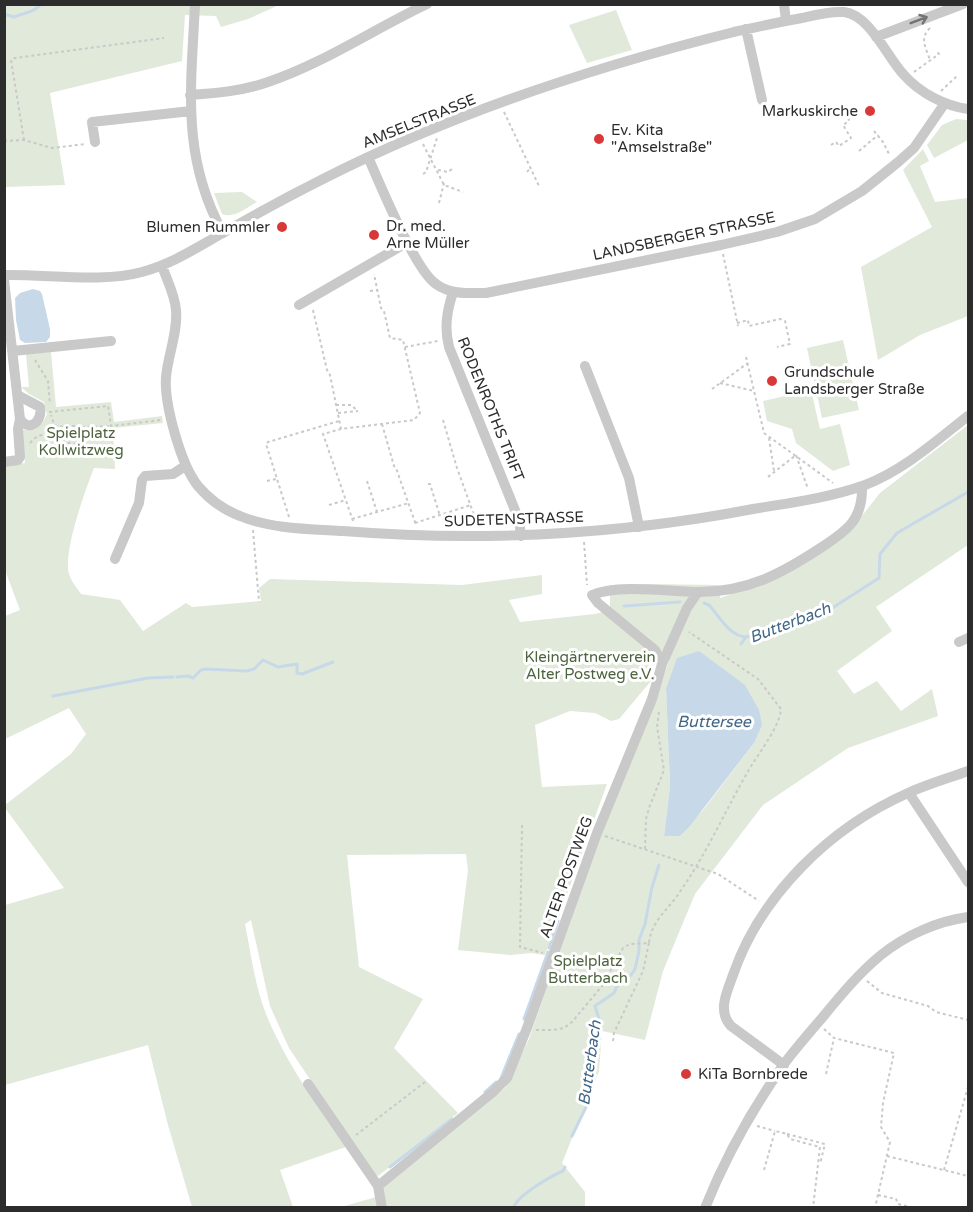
<svg xmlns="http://www.w3.org/2000/svg" width="973" height="1212" font-family="'Varela Round',sans-serif">
	<rect width="100%" height="100%" fill="#fff"/>
	<path fill="#e1e9da" fill-rule="evenodd" d="M4,5H279L248,19L221,27L216,16L185,15L182,61L50,93L65,185L5,187Z
		M616,10L632,50L587,63L569,25Z
		M956,119L968,120V140L934,158L927,145L942,125Z
		M923,149L929,161L920,166L935,202L968,198V316L920,335L878,360L861,267L932,227L903,170Z
		M242,192L257,202C246,208 234,219 222,214L214,193Z
		M843,340L859,410L822,418L807,348Z
		M51,352L56,407L111,402L114,422L162,416L163,423L113,428L115,469L94,468C85,491 63,551 69,574C71,581 77,588 81,594L120,600L143,631L186,603L192,607L261,601L259,588L270,579L462,585L542,575V594L509,600L520,622L595,614L610,610V585L646,584L719,585L720,598L777,578L857,522L880,493L968,425V545L876,607L892,631L837,671L854,694L877,681L901,711L932,689L938,716L848,748L763,805L695,894L663,971L645,1040L602,1031L599,1071L562,1163L585,1192V1207H341L376,1197L388,1181L505,1088L529,1039L602,828L669,661L652,645L647,650L650,663L651,681L619,719L611,721L595,713L570,711L535,725L542,787L607,784L545,955L531,953L511,955L458,950L468,870L466,854L347,855L359,967L423,999L394,1048L458,1113L378,1176L372,1172L289,1048L270,1006L251,920L245,924C251,954 255,986 266,1014C286,1063 316,1104 346,1147L280,1170L293,1207H192L168,1125L148,1045L5,1085V905L64,888L5,808V805L71,754L86,734L69,708L5,739V616L20,610L5,570V465L25,463L21,430C35,430 42,427 47,414L44,402L29,394L21,387H29L26,354ZM666,689L754,743L704,809L680,836H664L670,786Z
		M811,390L820,429L840,424L850,465L833,471L796,443L792,429L767,421L763,401Z"/>
	<path fill="#c7d9e8" d="M33,289L40,291L42,294L50,329V337L46,342L25,343L20,340L16,320L15,298L20,293Z
		M699,651L745,685L759,710L762,725L754,743L690,826L680,836H664L670,786L666,689L677,658Z"/>
	<g fill="none" stroke-linecap="round" stroke-linejoin="round">
		<path stroke="#c7d9e8" stroke-width="3" d="M49,4H50
			M4,14L14,17C24,13 35,12 41,4
			M704,603L709,605C720,617 729,636 746,637
			M624,606L680,602
			M741,644L746,637L795,624L826,612L879,578L880,554L897,533L968,492
			M177,677L188,676L193,678L201,670L206,669L247,671L254,669L263,660L278,667L297,664V673L302,674L333,662
			M53,696L148,678L173,677
			M549,948L558,921
			M524,1019L548,952
			M501,1078L519,1034
			M485,1092L496,1082
			M572,1136L587,1105L593,1058L592,1028L599,1019L595,1006L614,993L617,986L631,975L635,969L639,951V940L645,924L652,887L659,865
			M390,1167L452,1119
			M513,1208C518,1195 551,1176 563,1171L565,1167"/>
		<path stroke="#c9c9c9" stroke-width="2" stroke-dasharray="3 3" stroke-linecap="butt" d="M930,28C919,38 926,48 930,60
			M914,72L939,54L937,52
			M941,91L957,76L956,75
			M504,112L539,186
			M874,131L883,142L889,154
			M24,140L11,60L15,58L164,38
			M4,141L24,140L52,148L86,144
			M423,144L444,185L463,192
			M831,145L836,142L839,146L851,138L843,125L849,121L848,116
			M859,151L878,135
			M438,170L448,172L452,169
			M527,172L531,167
			M423,174L426,172L437,138
			M439,203L444,183
			M723,254L738,326
			M370,291L377,290
			M313,310L327,370L330,375L341,429
			M737,323L748,320L749,326L780,319L785,321L790,344L777,347
			M405,347L438,341
			M746,357L764,433L833,483
			M35,360L48,381L50,404
			M720,383L754,391
			M712,389L748,363
			M336,405H351L358,411
			M49,412L108,406L111,426L161,420
			M338,413L358,411
			M443,420L457,468L478,526
			M382,424L394,466L396,468L416,525
			M82,428C91,424 101,428 111,426
			M769,438L774,471
			M30,443C52,417 71,462 85,435L82,428L73,426L58,427L54,424L51,415
			M768,477L796,455L808,489
			M267,481L276,479
			M367,481L377,512
			M428,484H430L440,516
			M329,505L346,500
			M289,517L266,444L268,442L339,421
			M352,519L409,503
			M353,521L323,434L341,429L414,420L420,413L403,340L390,338L384,311L381,308L374,274
			M415,523L471,505
			M253,530L259,602
			M584,542L587,585
			M522,825L520,947L543,953
			M605,836L718,874L759,901
			M645,849L646,819L649,808L664,770L657,727L659,712
			M867,981L882,993L928,1006L936,1012L968,1020
			M824,1029L834,1038L894,1053L883,1103L881,1127L890,1142L875,1208
			M536,1030H553L564,1028L572,1022L602,986L623,948L630,944L649,943C651,921 668,910 679,893C706,855 724,813 747,773C757,755 780,727 781,709L758,679L689,632
			M613,1041L614,1033L643,971L649,943
			M826,1074L834,1038
			M757,1126L775,1131
			M787,1134L825,1144L820,1164
			M356,1135L425,1082
			M887,1156L968,1176
			M764,1170L775,1131L787,1134L790,1139L820,1147L813,1208
			M944,1170L968,1087
			M878,1195L896,1199L898,1204L914,1208"/>
		<path stroke="#c9c9c9" stroke-width="10" d="M195,4C191,88 181,157 223,233
			M784,4L786,21
			M746,29L762,100
			M876,37L963,4
			M190,95C217,93 243,91 268,82C324,63 374,29 427,4
			M95,142L92,122L191,111
			M368,157C380,184 415,270 436,284C451,295 469,293 486,293L721,245L777,232L815,219L862,191L897,163L914,148L945,103
			M162,266C167,280 175,295 176,310C178,332 168,355 166,377C164,404 181,465 198,486C209,499 224,510 240,516C271,529 310,529 343,531C481,542 617,535 753,509C789,503 829,498 865,485C904,470 936,441 968,416
			M4,275C46,274 103,283 142,272C172,264 196,248 223,233C256,214 291,195 325,178C452,114 597,66 734,32C757,27 779,22 802,18C815,15 829,11 844,12C870,15 887,57 904,75C920,93 945,106 968,109
			M4,280L20,419C29,433 43,421 40,407L19,396
			M453,292C447,311 444,327 449,347L519,520L521,536
			M299,305L408,242
			M13,351L111,341
			M585,366L629,478L639,527
			M4,462L18,460L20,457L18,429L20,419
			M115,559L139,503L142,480L145,476L173,474L185,466
			M959,642L968,638
			M662,664L655,650L598,603L592,595C618,584 666,591 696,592C746,593 781,574 822,547C848,530 863,519 862,486
			M909,793L968,882
			M784,1065L731,1026C717,1011 727,992 733,975C761,894 831,827 908,793C928,784 949,778 968,771
			M308,1084L378,1186L382,1208
			M378,1186L493,1092L507,1078L527,1028L597,833L652,699L662,664L687,608L698,592
			M705,1208C725,1158 753,1108 784,1064C796,1048 809,1033 822,1018C840,996 859,973 881,955C906,935 938,921 968,917"/>
	</g>
	<defs><path id="oneway-shaft" d="M-6 0H5M1.5-3L5.5 0L1.5 3" fill="none" stroke-width="1.6" stroke-linecap="round" stroke-linejoin="round" transform="scale(1.5)"/></defs>
	<use stroke="#737373" href="#oneway-shaft" transform="translate(919 20) rotate(-21)"/>
	<g fill="#d93838" stroke="#fff" stroke-width="2">
		<circle cx="870" cy="111" r="6"/>
		<circle cx="599" cy="139" r="6"/>
		<circle cx="282" cy="227" r="6"/>
		<circle cx="374" cy="235" r="6"/>
		<circle cx="772" cy="381" r="6"/>
		<circle cx="686" cy="1074" r="6"/>
	</g>
	<g text-anchor="middle" dominant-baseline="central" stroke-width="6" stroke-linejoin="round" paint-order="stroke">
		<g font-size="15" fill="#2c2c2c" stroke="#fff" text-anchor="start">
			<text x="858" y="111" text-anchor="end">Markuskirche</text>
			<text x="611" y="130">Ev. Kita<tspan x="611" dy="17">"Amselstraße"</tspan></text>
			<text x="386" y="226">Dr. med.<tspan x="386" dy="17">Arne Müller</tspan></text>
			<text x="270" y="227" text-anchor="end">Blumen Rummler</text>
			<text x="784" y="372">Grundschule<tspan x="784" dy="17">Landsberger Straße</tspan></text>
			<text x="698" y="1074">KiTa Bornbrede</text>
		</g>
		<g font-size="15" fill="#2c2c2c" stroke="#fff">
			<text transform="translate(419 121) rotate(-22)">AMSELSTRASSE</text>
			<text transform="translate(684 236) rotate(-12)">LANDSBERGER STRASSE</text>
			<text transform="translate(491 409) rotate(68)">RODENROTHS TRIFT</text>
			<text transform="translate(514 519) rotate(-2)">SUDETENSTRASSE</text>
			<text transform="translate(566 877) rotate(-70)">ALTER POSTWEG</text>
		</g>
		<g font-size="15" fill="#4c643d" stroke="#fff">
			<text x="81" y="433">Spielplatz<tspan x="81" dy="17">Kollwitzweg</tspan></text>
			<text x="590" y="657">Kleingärtnerverein<tspan x="590" dy="17">Alter Postweg e.V.</tspan></text>
			<text x="588" y="961">Spielplatz<tspan x="588" dy="17">Butterbach</tspan></text>
		</g>
		<g font-size="16" font-style="italic" fill="#406788" stroke="#fff">
			<text transform="translate(790 623) rotate(-21)">Butterbach</text>
			<text x="714" y="722">Buttersee</text>
			<text transform="translate(590 1063) rotate(-82)">Butterbach</text>
		</g>
	</g>
	<rect width="973" height="1212" fill="none" stroke="#2c2c2c" stroke-width="12"/>
</svg>
